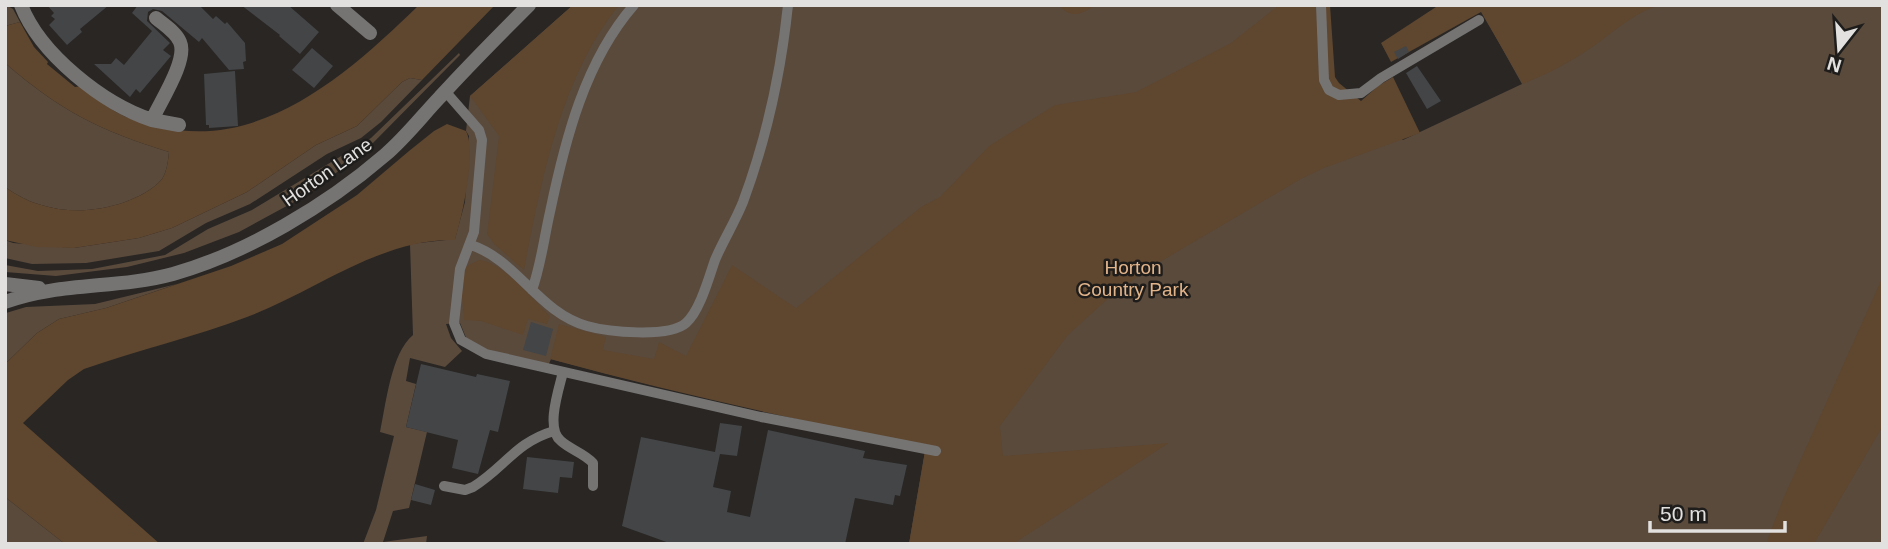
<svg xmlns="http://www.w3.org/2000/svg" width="1888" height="549" font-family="Helvetica,sans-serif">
	<rect width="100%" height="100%" fill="#292624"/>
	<path fill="#5a4a3c" d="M6,5L13,9L20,22L5,26Z
		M573,5H1313L1316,84L1403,140L1522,84L1478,5H1883V544H909L926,445C800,419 675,393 551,359L548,366L492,353L467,340L460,323L446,324L451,338L462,351L445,367L410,358L406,381L416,384L406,427L427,432L409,508L393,511L383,542L427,536L426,544H363L376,510L394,436L380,432C386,404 391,353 413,335L410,244L455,239L465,202L469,136L466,131L470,96Z
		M459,53L460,55L369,147L353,160L307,195L239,232L184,253L127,267L56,276L5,272V265L38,271L92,269L165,255L208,229L252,210L371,138Z
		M5,63C59,110 100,131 169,152C168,161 167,171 162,179C153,190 138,197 125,202C85,216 40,213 5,187Z
		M410,78L422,80L381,122L361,138L327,154L250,204L206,223L159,251L86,263L32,264L5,258V240L13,243L74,248L139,238L172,228L247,192L316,145L357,126L402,82Z
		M177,284L106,308L59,319L37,333L5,364L6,313L26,307L95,304Z
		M5,497L65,544H5Z"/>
	<path fill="#5e462f" d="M419,5H495L422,80L410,78L402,82L357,126L316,145L247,192L172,228L139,238L74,248L36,247L5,240V187C40,213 85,216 125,202C138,197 153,190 162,179C167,171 168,161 169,152C100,131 59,110 5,63V26L20,22L34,47L48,62L47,64L75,87L81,86C94,95 106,107 120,114C133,121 147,124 161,127C263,151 351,71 419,5Z
		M573,5H619C560,79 542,179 524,270L494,244L487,234L499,136L470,96Z
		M1059,5H1095C1082,15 1070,19 1059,5Z
		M1279,5H1330L1335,77L1339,83L1361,101L1378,86L1393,77L1420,133L1324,168L1301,179L1148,269L1110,297L1068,335L1000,426L1003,456L1169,443L1013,544H909L926,446C800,421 675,393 550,359L559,324L606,337L603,350L654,359L659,342L686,356L732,265L796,308L921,207L940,197L989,146L1055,105L1136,92L1231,43Z
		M1439,5H1660C1633,13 1613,33 1591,48C1569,63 1547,74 1523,84L1481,12L1391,62L1381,43Z
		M447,124L466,131C477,152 462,217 455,240C381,238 314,292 247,317C194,337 138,350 84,369L68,380L23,423L160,544H65L5,497V364L37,333L59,319L106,308L231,266L282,244L357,195L409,151L434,131Z
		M479,260C502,261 533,300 550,316L547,324L528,319L523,335L481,321L464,320L461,282L465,267Z
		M1883,276V426L1814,544H1775L1767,541L1783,499Z"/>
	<path fill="#434547" d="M47,5H109L80,29L82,32L67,45L49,25L55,19L51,16L54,13Z
		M138,5H199L213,19L216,16L225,24L227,22L245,43L246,61L243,62L244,69L229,70L202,38L199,42L162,11L153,9L148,12L147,21L170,43L163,50L171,56L140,93L136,89L130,97L94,64H111L116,58L124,65L152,31L132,13Z
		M241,5H288L319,32L300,54L279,36L280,35Z
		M1406,46L1409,52L1398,59L1394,52Z
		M312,48L333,66L314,88L292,70Z
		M1417,66L1441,101L1427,109L1406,73Z
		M235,71L238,126L209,128V125H206L204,74Z
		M531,322L553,329L546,356L523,350Z
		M421,364L476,377L477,374L510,381L498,432L490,430L478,474L452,468L458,440L406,427Z
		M720,423L742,426L737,456L720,454L713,487L731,491L727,512L750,517L768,430L865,451L863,458L907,465L900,496L895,495L893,505L855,498L845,544H672L622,526L641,437L715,452Z
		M527,457L574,462L572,478L560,477L558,493L523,489Z
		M415,484L435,490L431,505L411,500Z"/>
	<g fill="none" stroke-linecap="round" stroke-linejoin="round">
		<path stroke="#757473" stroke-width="10" d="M1321,5L1324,80L1329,90L1339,95L1361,93L1381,78L1479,20
			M445,91L479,130L482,140L474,232L460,269L454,323L461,340L486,354L761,417L936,451
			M471,245C517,260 539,313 587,326C608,332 669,338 686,323C700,311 709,277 715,260C723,241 735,222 743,202C766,140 781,72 788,5
			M532,290C541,265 544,238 550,212C565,140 585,61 634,5
			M563,372C559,389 545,429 561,441C571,450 584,453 593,463V486
			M444,486L465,490L473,487C504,468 516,442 554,431"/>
		<path stroke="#757473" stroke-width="14" d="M21,5C40,54 103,104 152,120C160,102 188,60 180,42C176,32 164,25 156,18
			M337,5L370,33
			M152,120L179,125"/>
		<path stroke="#757473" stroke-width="14" d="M5,284L39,288
			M5,302C60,282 117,289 173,274C247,253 327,205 385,155C405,138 422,116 440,97C469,65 499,35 529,5"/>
	</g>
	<g text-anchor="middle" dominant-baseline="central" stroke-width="5" stroke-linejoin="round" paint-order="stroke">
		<g font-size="19" fill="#e2e1e0" stroke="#1f1d1b">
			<text transform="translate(327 172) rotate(-35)">Horton Lane</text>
		</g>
		<g font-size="19" fill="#e2b48a" stroke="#1f1d1b">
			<text x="1133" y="267">Horton<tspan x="1133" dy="22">Country Park</tspan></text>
		</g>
	</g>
	<rect width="1888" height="549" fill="none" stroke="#e2e1e0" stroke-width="14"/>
	<g transform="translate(1839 49) rotate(197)" stroke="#1f1d1b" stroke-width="5" paint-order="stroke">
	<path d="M0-5L12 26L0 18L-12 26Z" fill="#e2e1e0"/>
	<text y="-10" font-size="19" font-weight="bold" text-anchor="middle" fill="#e2e1e0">N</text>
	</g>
	<path d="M1650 521v10h135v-10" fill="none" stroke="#e2e1e0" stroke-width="3.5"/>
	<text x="1660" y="521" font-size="21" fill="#e2e1e0" stroke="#1f1d1b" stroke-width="5" paint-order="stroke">50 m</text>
</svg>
